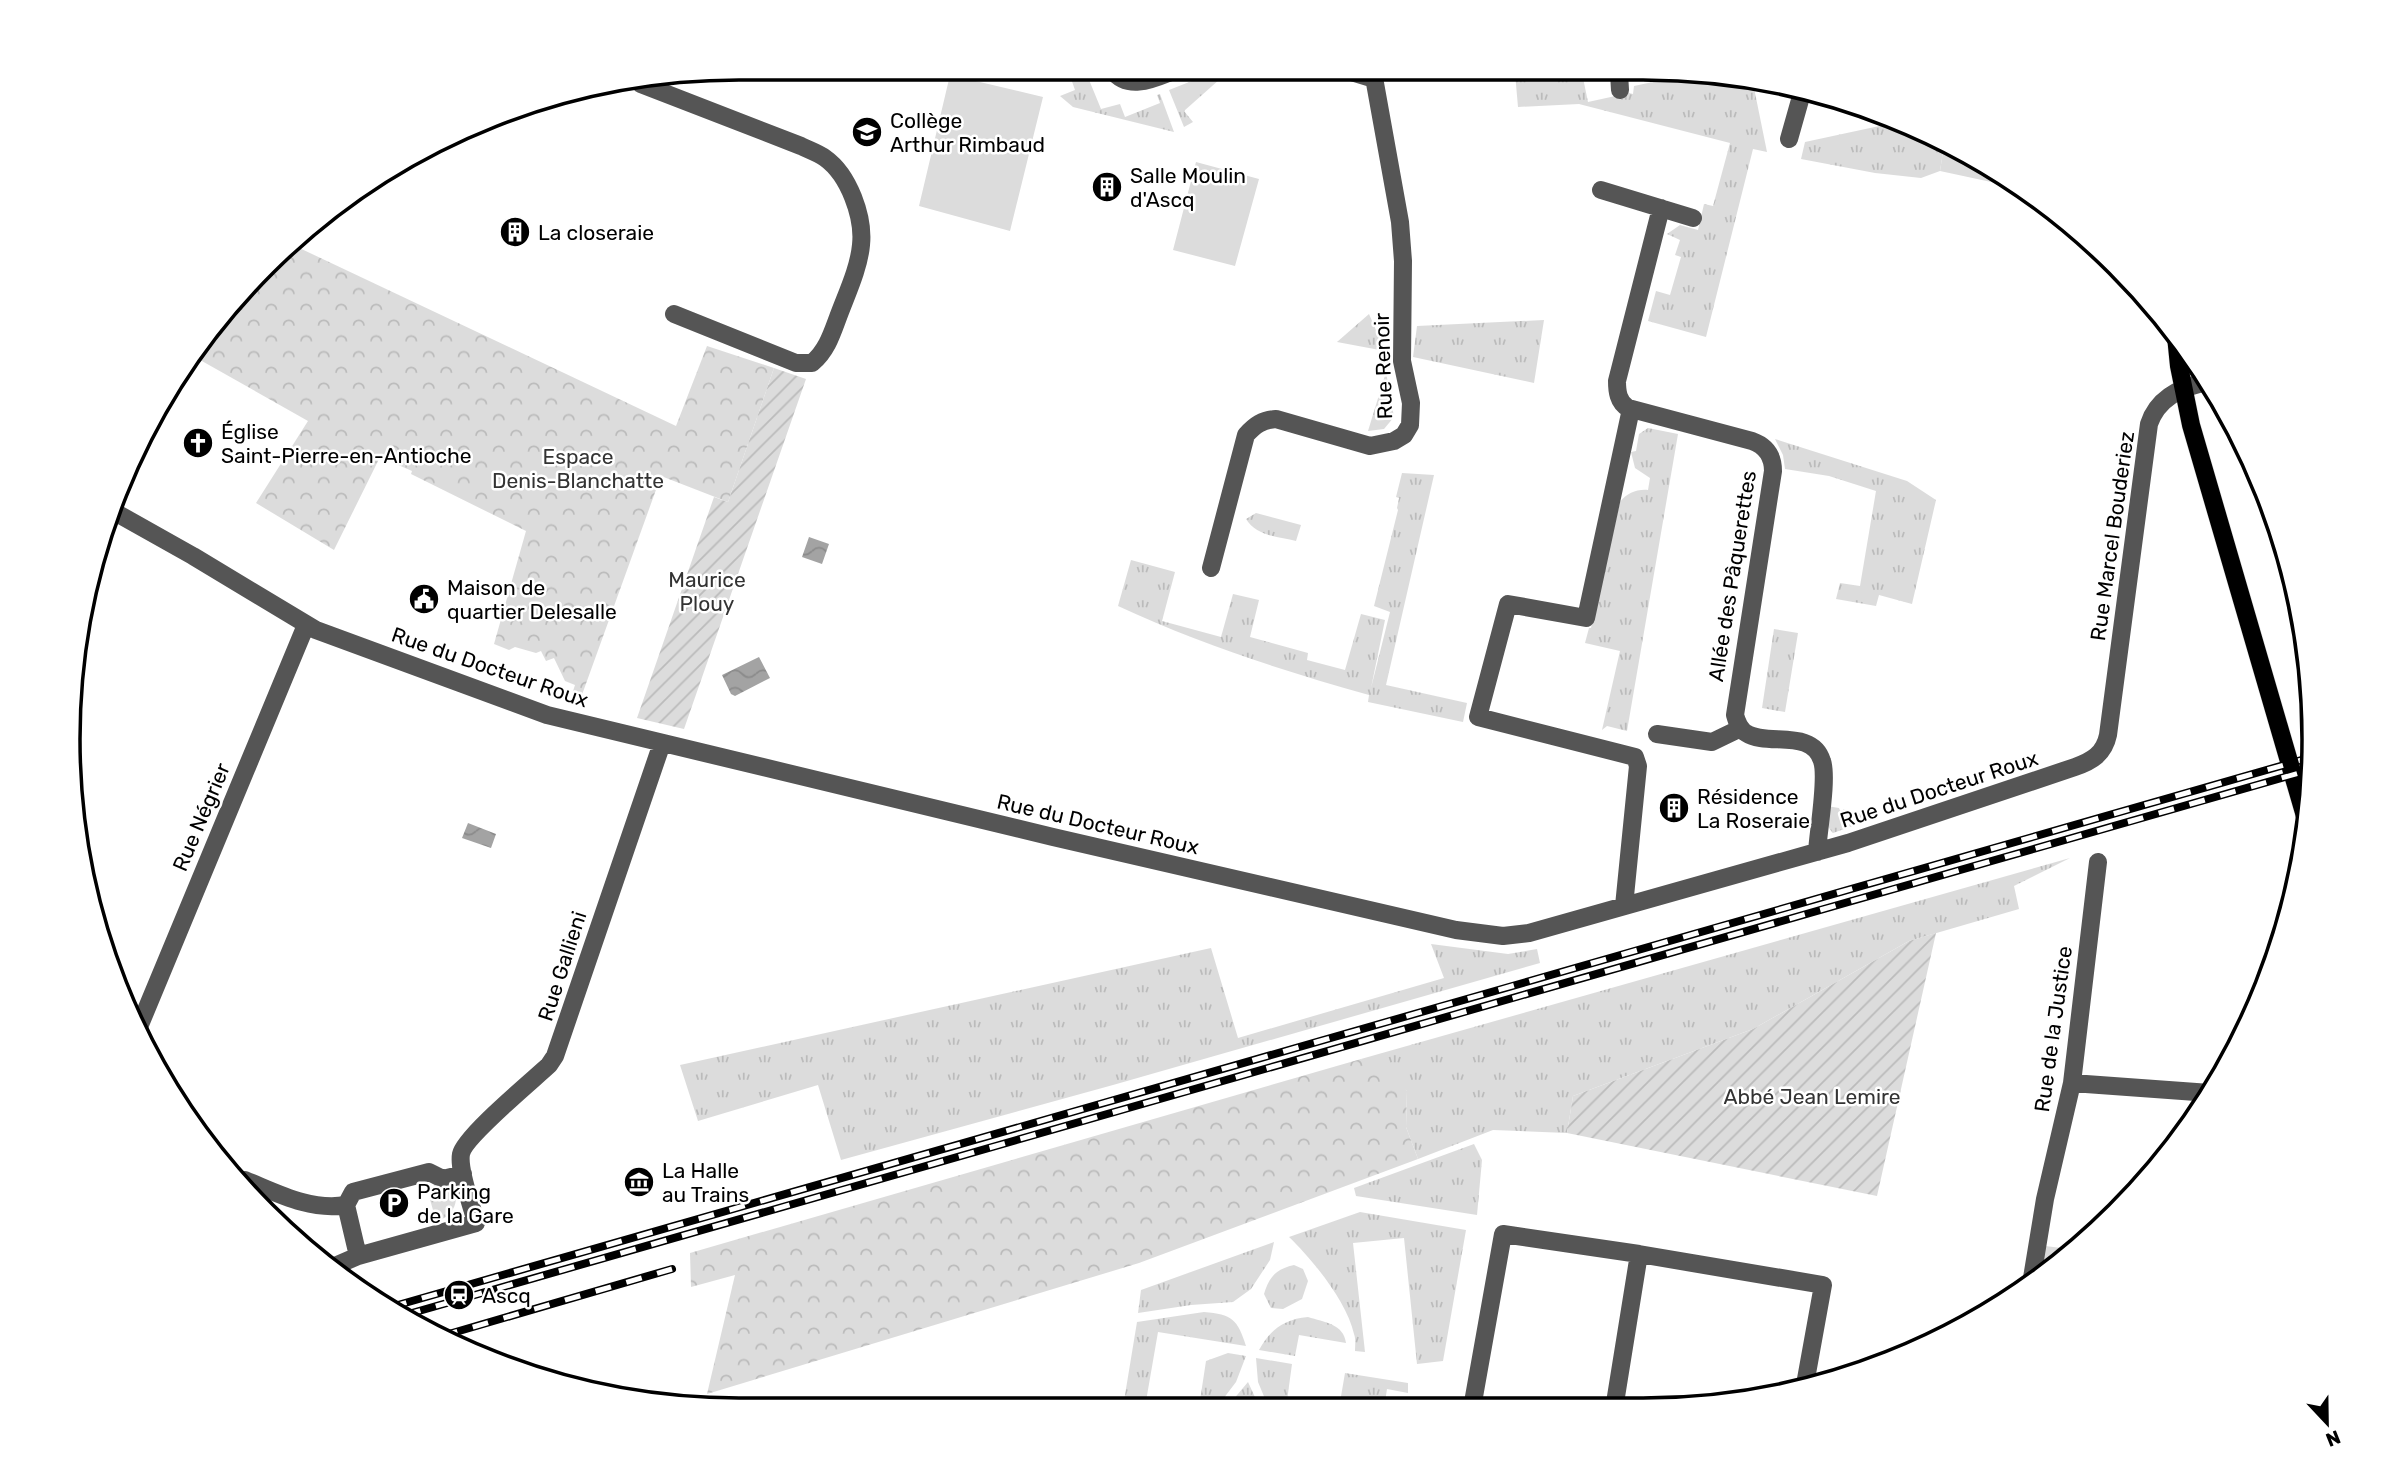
<svg xmlns="http://www.w3.org/2000/svg" width="2383" height="1479" font-family="Rubik,sans-serif">
	<defs>
		<pattern id="grass-tufts" width="24" height="20" patternUnits="userSpaceOnUse" patternTransform="scale(1.75)"><rect width="24" height="20" fill="#dcdcdc"/><path d="M3 7l-1-3M5 7V3M7 7l1-3M15 17l-1-3M17 17v-4M19 17l1-3" fill="none" stroke="#bbb"/></pattern>
		<pattern id="forest-crowns" width="20" height="18" patternUnits="userSpaceOnUse" patternTransform="scale(1.75)"><rect width="20" height="18" fill="#dcdcdc"/><path d="M2 6a3 3 0 1 1 6 0M12 15a3 3 0 1 1 6 0" fill="none" stroke="#bbb"/></pattern>
		<pattern id="garden-furrows" width="10" height="10" patternUnits="userSpaceOnUse" patternTransform="scale(1.75)"><rect width="10" height="10" fill="#dcdcdc"/><path d="M-1 1l2-2M0 10L10 0M9 11l2-2" fill="none" stroke="#bbb"/></pattern>
		<pattern id="water-waves" width="16" height="10" patternUnits="userSpaceOnUse" patternTransform="scale(1.75)"><rect width="16" height="10" fill="#a3a3a3"/><path d="M0 5q4-4 8 0t8 0" fill="none" stroke="#8b8b8b"/></pattern>
	</defs>
	<rect width="100%" height="100%" fill="#fff"/>
	<path fill="url(#grass-tufts)" d="M1068,70H1085L1101,109L1120,104L1125,117L1160,103L1157,95L1160,94L1174,132L1073,107L1060,96L1075,90Z
		M1217,71H1229L1184,111L1193,122L1184,127L1169,90Z
		M1515,73H1582L1588,102L1629,93L1633,94L1634,86L1690,74H1717L1720,84L1747,78L1759,82L1753,83L1767,152L1753,149L1706,337L1648,321L1656,291L1670,295L1681,257L1675,255L1680,240L1667,234L1680,225L1698,230L1704,204L1713,206L1730,143L1579,104L1518,107Z
		M1887,116L1900,119L1944,145L1940,171L1921,178L1875,173L1801,159L1805,142L1884,125Z
		M1369,314L1385,351L1337,342Z
		M1544,320L1534,383L1413,357L1417,326Z
		M1386,372L1394,417L1384,429L1368,431Z
		M1648,428L1678,434L1627,731L1607,726L1602,730L1620,651L1585,643L1589,628H1591L1620,502C1627,493 1637,489 1648,490L1650,478L1635,468L1631,452L1636,451L1639,434Z
		M1775,439L1907,481L1936,500L1912,604L1879,595L1876,606L1836,599L1840,583L1860,586L1876,491L1829,476L1785,469L1783,455Z
		M1402,473L1434,475L1386,685L1467,703L1463,722L1368,702L1369,695C1284,671 1199,644 1118,606L1131,560L1175,572L1162,621L1221,637L1233,594L1259,600L1250,637L1308,653L1307,660L1345,670L1361,614L1385,620L1371,688L1390,612L1374,606L1398,510L1397,508L1399,498L1396,497Z
		M1256,513L1301,525L1296,541C1279,537 1256,536 1246,519Z
		M1774,629L1798,633L1785,712L1762,708Z
		M1827,806L1839,808L1847,828L1833,833C1825,825 1827,816 1827,806Z
		M1843,809L1876,818L1850,827Z
		M2070,858L2014,886L2019,909L1909,941L1753,1029L1573,1096L1567,1133L1493,1130L1418,1159L1406,1127L1407,1091L1361,1059Z
		M1431,944L1508,954L1537,949L1540,963L1113,1085L841,1160L818,1085L698,1121L680,1065L1211,948L1238,1038L1444,978Z
		M1474,1144L1482,1160L1477,1215L1356,1196L1354,1188Z
		M432,1178L438,1187H446L456,1193C457,1204 453,1214 442,1219L433,1210L429,1196L436,1194Z
		M1360,1212L1466,1230L1443,1361L1417,1364L1404,1238L1353,1243L1365,1352L1355,1351C1355,1346 1356,1339 1354,1334C1347,1302 1313,1260 1289,1237Z
		M1274,1242L1270,1260L1251,1289L1233,1302L1191,1305L1138,1313L1141,1290Z
		M1294,1265L1303,1269L1308,1281L1302,1299L1283,1309L1271,1308L1264,1294C1269,1277 1276,1269 1294,1265Z
		M1204,1312C1232,1314 1238,1320 1246,1346L1158,1332L1145,1407H1123L1137,1322Z
		M1308,1317C1324,1322 1344,1324 1346,1343L1299,1335L1295,1356L1259,1350C1270,1330 1284,1319 1308,1317Z
		M1228,1353L1246,1356L1236,1382L1217,1407H1199L1206,1361Z
		M1256,1358L1292,1364L1286,1408H1270L1268,1406L1258,1382Z
		M1345,1373L1408,1383V1393L1387,1389L1384,1408H1339Z
		M1248,1382L1260,1408L1227,1407Z"/>
	<path fill="url(#forest-crowns)" d="M293,245L676,426L707,346L774,368L728,502L661,476L579,703L570,700L575,685L565,681L554,658L546,661L541,651L536,653L515,647L509,650L494,644L526,531L411,474L412,471L380,457L334,550L256,503L308,421L193,356L207,331Z
		M1361,1059L1392,1072L1407,1091L1406,1127L1418,1159L1139,1263L707,1394L735,1275L691,1287L690,1253Z"/>
	<path fill="url(#garden-furrows)" d="M774,368L806,379L684,729L637,718L714,497L728,502Z
		M1936,933L1877,1196L1567,1133L1573,1096L1753,1029L1909,941Z
		M2072,1237L2091,1239L2042,1276L2045,1246L2070,1249Z"/>
	<path fill="#dcdcdc" d="M950,75L1043,97L1010,231L919,206Z
		M1944,145L2019,188L1940,171Z
		M1196,162L1259,179L1235,266L1173,250Z"/>
	<path fill="url(#water-waves)" d="M809,537L829,544L822,564L802,557Z
		M759,657L770,678L735,696L731,694L722,675Z
		M468,823L496,834L491,848L462,838Z"/>
	<g fill="none" stroke-linecap="round" stroke-linejoin="round">
		<g stroke="#dbdbdb" stroke-width="19">
			<path id="major" d="M2176,336L2179,366L2191,425L2307,823"/>
		</g>
		<path stroke="#555" stroke-width="18" d="M1112,70C1128,91 1153,79 1173,71
			M1351,72L1374,79
			M1619,73L1620,90
			M641,84L801,146C809,150 818,153 825,158C849,175 864,217 861,245C859,267 848,291 840,312C833,330 828,350 812,363H796L674,314
			M1789,139L1802,93
			M1601,190L1693,218
			M1661,208L1617,381C1617,391 1618,402 1628,408L1752,441C1766,446 1773,456 1773,471L1735,715C1737,722 1739,729 1746,733C1767,747 1812,728 1822,761C1828,778 1818,832 1817,852
			M111,510L193,556L316,630L547,715L1053,837L1456,930L1503,936L1529,933L1848,843L2075,767C2092,761 2104,754 2108,735L2149,424C2158,397 2183,386 2209,382
			M1211,568L1246,435C1255,425 1262,420 1276,419L1370,446L1394,441L1404,435L1410,425L1411,403L1402,361L1403,261L1400,222L1373,72
			M1657,734L1712,742L1741,728
			M1624,906L1638,766L1635,757L1478,717L1508,604L1586,618L1631,409
			M139,1027L306,625
			M2072,1083L2210,1093
			M245,1180C277,1193 310,1211 346,1205
			M358,1256L346,1205L353,1192L429,1172L443,1179L463,1174
			M328,1269L358,1256L476,1223C472,1205 458,1171 461,1154C464,1137 533,1080 549,1065L555,1056L662,743
			M2031,1284L2045,1199L2072,1083L2098,862
			M1472,1408L1503,1234L1639,1254
			M1614,1409L1639,1254L1823,1285L1804,1390"/>
		<use href="#major" stroke="#000" stroke-width="18"/>
		<g stroke="#000" stroke-width="8">
			<path id="rail" d="M391,1307L2312,757
				M405,1315L2313,769
				M442,1336L672,1269"/>
		</g>
		<use href="#rail" stroke="#fff" stroke-width="5" stroke-dasharray="16" stroke-linecap="butt"/>
	</g>
	<defs>
		<g id="school-disc" transform="scale(1.575)"><circle r="9.5" fill="#000" stroke="#fff"/><path d="M0-5L7-2L0 1L-7-2ZM-4 1L0 2.5L4 1V4Q0 6-4 4Z" fill="#fff"/></g>
		<g id="building-disc" transform="scale(1.575)"><circle r="9.5" fill="#000" stroke="#fff"/><path d="M-4-6H4V6H1V3H-1V6H-4ZM-2.5-4.3h1.7v1.8h-1.7ZM.8-4.3h1.7v1.8H.8ZM-2.5-1h1.7V.8h-1.7ZM.8-1h1.7V.8H.8Z" fill="#fff"/></g>
		<g id="church-disc" transform="scale(1.575)"><circle r="9.5" fill="#000" stroke="#fff"/><path d="M-1.2-6h2.4v3.5h3.3v2.4h-3.3V6h-2.4V-.1h-3.3v-2.4h3.3Z" fill="#fff"/></g>
		<g id="civic-disc" transform="scale(1.575)"><circle r="9.5" fill="#000" stroke="#fff"/><path d="M-.6-6.5H3V-4.5H.6V-3L4-1V1h2V6H-6V1h2V-1L-.6-3ZM-1.2 2.5V6h2.4V2.5Z" fill="#fff"/></g>
		<g id="museum-disc" transform="scale(1.575)"><circle r="9.5" fill="#000" stroke="#fff"/><path d="M0-6L6-3V-2H-6V-3ZM-5-1h2V3h-2ZM-1-1h2V3h-2ZM3-1h2V3H3ZM-6 4H6V6H-6Z" fill="#fff"/></g>
		<g id="parking-disc" transform="scale(1.575)"><circle r="9.5" fill="#000" stroke="#fff"/><path d="M-3.5-5.5H1a3.5 3.5 0 0 1 0 7H-1V5.5H-3.5ZM-1-3.4V-.6H.8a1.4 1.4 0 0 0 0-2.8Z" fill="#fff"/></g>
		<g id="station-disc" transform="scale(1.575)"><circle r="9.5" fill="#000" stroke="#fff"/><path d="M-3-6H3Q5-6 5-4V2Q5 4 3 4L4.5 6H3L1.5 4h-3L-3 6H-4.5L-3 4Q-5 4-5 2V-4Q-5-6-3-6ZM-3.5-4v3h7v-3ZM-3.5 1v1.5H-2V1ZM2 1v1.5H3.5V1Z" fill="#fff"/></g>
	</defs>
	<g fill-rule="evenodd">
		<use href="#school-disc" x="867" y="132"/>
		<use href="#building-disc" x="1107" y="187"/>
		<use href="#building-disc" x="515" y="232"/>
		<use href="#church-disc" x="198" y="443"/>
		<use href="#civic-disc" x="424" y="599"/>
		<use href="#building-disc" x="1674" y="808"/>
		<use href="#museum-disc" x="639" y="1182"/>
		<use href="#parking-disc" x="394" y="1203"/>
		<use href="#station-disc" x="459" y="1295"/>
	</g>
	<g text-anchor="middle" dominant-baseline="central" stroke-width="5" stroke-linejoin="round" paint-order="stroke">
		<g font-size="21" fill="#000" stroke="#fff" text-anchor="start">
			<text x="890" y="120">Collège<tspan x="890" dy="24">Arthur Rimbaud</tspan></text>
			<text x="1130" y="175">Salle Moulin<tspan x="1130" dy="24">d'Ascq</tspan></text>
			<text x="538" y="232">La closeraie</text>
			<text x="221" y="431">Église<tspan x="221" dy="24">Saint-Pierre-en-Antioche</tspan></text>
			<text x="447" y="587">Maison de<tspan x="447" dy="24">quartier Delesalle</tspan></text>
			<text x="1697" y="796">Résidence<tspan x="1697" dy="24">La Roseraie</tspan></text>
			<text x="662" y="1170">La Halle<tspan x="662" dy="24">au Trains</tspan></text>
			<text x="417" y="1191">Parking<tspan x="417" dy="24">de la Gare</tspan></text>
			<text x="482" y="1295">Ascq</text>
		</g>
		<g font-size="21" fill="#000" stroke="#fff">
			<text transform="translate(1383 366) rotate(-92)">Rue Renoir</text>
			<text transform="translate(2112 536) rotate(-82)">Rue Marcel Bouderiez</text>
			<text transform="translate(1732 576) rotate(-81)">Allée des Pâquerettes</text>
			<text transform="translate(490 667) rotate(19)">Rue du Docteur Roux</text>
			<text transform="translate(1939 789) rotate(-18)">Rue du Docteur Roux</text>
			<text transform="translate(201 817) rotate(-67)">Rue Négrier</text>
			<text transform="translate(1098 824) rotate(13)">Rue du Docteur Roux</text>
			<text transform="translate(562 966) rotate(-72)">Rue Gallieni</text>
			<text transform="translate(2053 1029) rotate(-82)">Rue de la Justice</text>
		</g>
		<g font-size="21" fill="#333" stroke="#fff">
			<text x="578" y="456">Espace<tspan x="578" dy="24">Denis-Blanchatte</tspan></text>
			<text x="707" y="579">Maurice<tspan x="707" dy="24">Plouy</tspan></text>
			<text x="1812" y="1096">Abbé Jean Lemire</text>
		</g>
	</g>
	<path d="M0 0H2383V1479H0ZM739 80H1643A659 659 0 0 1 2302 739V739A659 659 0 0 1 1643 1398H739A659 659 0 0 1 80 739V739A659 659 0 0 1 739 80Z" fill="#fff" fill-rule="evenodd"/>
	<path fill="none" stroke="#000" stroke-width="3.5" d="M739 80H1643A659 659 0 0 1 2302 739V739A659 659 0 0 1 1643 1398H739A659 659 0 0 1 80 739V739A659 659 0 0 1 739 80Z"/>
	<g transform="translate(2327 1423) rotate(158)" stroke="#ffffff" stroke-width="5" paint-order="stroke">
	<path d="M0-5L12 26L0 18L-12 26Z" fill="#000000"/>
	<text y="-10" font-size="19" font-weight="bold" text-anchor="middle" fill="#000000">N</text>
	</g>
</svg>
